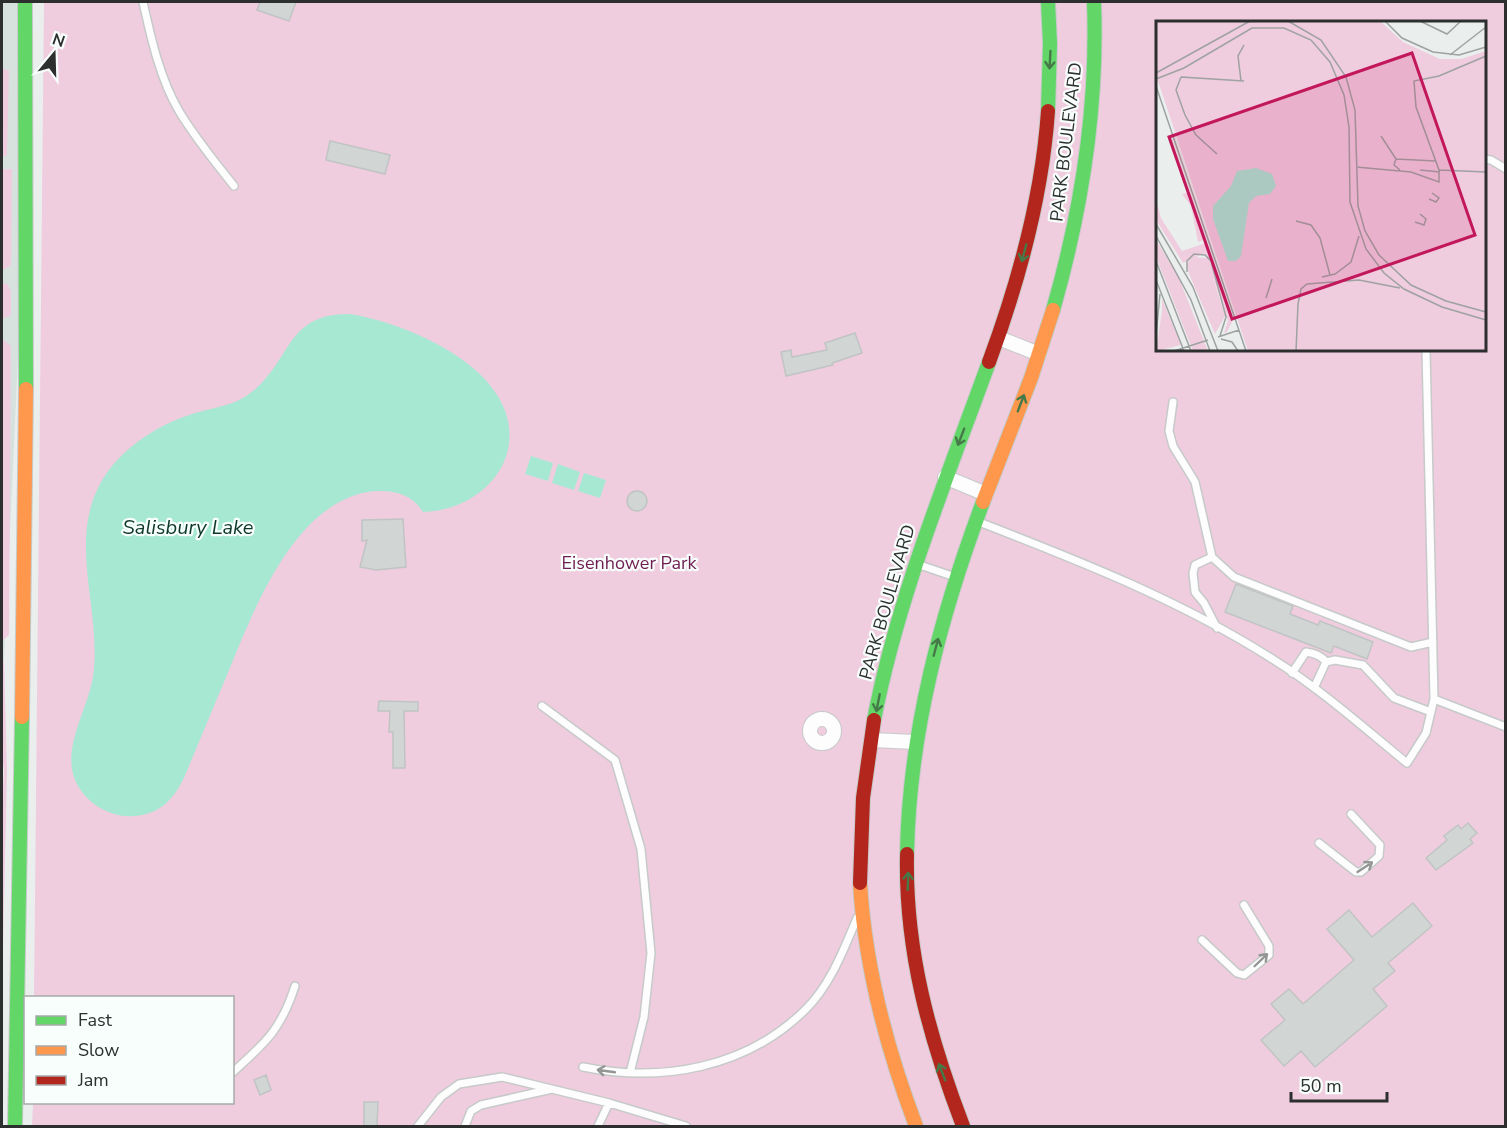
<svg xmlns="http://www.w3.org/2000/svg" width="1507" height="1128" font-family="'Nunito Sans',sans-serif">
	<rect width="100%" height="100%" fill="#eaefed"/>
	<path fill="#d7e2de" d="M2,2H27L23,251L4,661H2Z"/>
	<path fill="#f0ccdf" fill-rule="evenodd" d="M44,2H1505V1126H32L33,1103L232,1102V998L34,997ZM1158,22H1484V350H1158Z
		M2,68L9,71L7,155L2,157Z
		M2,169H12L11,266L2,270Z
		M2,283L7,284L11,291V315L2,319Z
		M2,339L11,346L9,635L2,641Z
		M2,661H4L7,770L2,994V806L4,769L2,759Z"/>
	<path fill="#a7e8d2" d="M350,314C396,321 465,350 493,389C536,447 489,510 423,512C413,495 395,490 376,491C295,497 253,612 227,675C212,710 198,745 183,780C172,801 159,814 135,816C109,819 80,800 73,774C65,742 88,708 93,677C103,607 62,533 109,470C130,442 165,421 199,412C216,407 235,405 249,394C292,363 284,313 350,314Z
		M531,456L553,463L548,481L525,474Z
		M558,464L580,472L574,490L552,483Z
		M584,473L606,480L600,498L578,491Z"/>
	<path fill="#d1d5d3" stroke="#c0c4c3" stroke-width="1.5" d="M260,2H296L289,21L257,10Z
		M330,141L390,155L385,174L326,160Z
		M855,333L862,353L832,363L833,365L786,376L781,352L791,350L792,357L827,350L825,343Z
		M627 501a10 10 0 1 1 20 0a10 10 0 1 1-20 0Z
		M403,519L406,567L376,570L360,567L367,540L362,541V520Z
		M1236,584L1293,606L1290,614L1318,625L1320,621L1373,642L1367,659L1334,646L1331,653L1225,612Z
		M379,701L418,702V711H404L405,768H393V732H389L390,711H378Z
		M1468,823L1477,833L1470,839L1473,843L1436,870L1426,858L1447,840L1444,836L1458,825L1461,829Z
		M1413,903L1432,926L1388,963L1395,971L1373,989L1387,1006L1315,1067L1301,1051L1284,1066L1261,1040L1285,1020L1271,1004L1289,989L1303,1004L1354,960L1327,929L1349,910L1372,937Z
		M266,1075L271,1090L260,1095L254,1080Z
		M364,1102H378L377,1126H364Z"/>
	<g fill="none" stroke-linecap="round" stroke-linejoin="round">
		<g stroke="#c6cac8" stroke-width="10">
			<path id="lane" d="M143,2C151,38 160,79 179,111C195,138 215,162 234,186
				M1484,159L1491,160L1506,169
				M1173,402L1169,431L1173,446L1195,482L1212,557
				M979,522C1080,561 1182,601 1274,660C1322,690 1364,728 1407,763L1426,733L1434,699L1426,350
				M917,564L955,577
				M1217,628L1204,603L1195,592L1193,573L1195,565L1212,557L1234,577L1411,647L1433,642
				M1326,662L1335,660L1363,665L1394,698L1431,712
				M1292,673L1306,652C1314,653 1321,655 1326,662L1314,688
				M1434,699L1506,727
				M542,706L615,760L641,849L651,953L644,1017L630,1073
				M1319,843L1356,872H1361L1379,856L1380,845L1351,814
				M1202,940L1237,973L1244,975L1269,955V946L1244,905
				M583,1067C662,1083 746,1068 805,1010C830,986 844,949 857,918
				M232,1073C265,1043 281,1030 295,986
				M418,1126L441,1097L459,1084L502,1077L609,1103L686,1126
				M465,1126L471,1111L481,1105L552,1089
				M598,1126L609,1103"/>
		</g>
		<g stroke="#c6cac8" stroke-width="16">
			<path id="street" d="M999,338L1039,354
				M945,477L986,494
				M810 731a12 12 0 1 1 24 0a12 12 0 1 1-24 0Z
				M872,740L915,742"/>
		</g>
		<g stroke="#c6cac8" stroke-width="16">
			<path id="fast" d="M25,2L26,389
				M1048,2L1050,44L1048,111
				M1053,310C1082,209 1098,107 1094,2
				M874,720C898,596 946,481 989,362
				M907,854C909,733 941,614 983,502
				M15,1126L22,717"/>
		</g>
		<g stroke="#c6cac8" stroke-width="16">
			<path id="slow" d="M983,502L1031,378L1053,310
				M22,717L26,389
				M860,883C865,967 886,1047 916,1126"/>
		</g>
		<g stroke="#c6cac8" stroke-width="16">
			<path id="jam" d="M989,362C1019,281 1042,198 1048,111
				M907,854C905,950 929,1037 963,1126
				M860,883L863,798L874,720"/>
		</g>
		<use href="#lane" stroke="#fcfdfc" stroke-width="7"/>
		<use href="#street" stroke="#fcfdfc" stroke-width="14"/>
		<use href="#fast" stroke="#63d668" stroke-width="14"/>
		<use href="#slow" stroke="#ff974d" stroke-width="14"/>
		<use href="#jam" stroke="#b3261e" stroke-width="14"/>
	</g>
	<defs><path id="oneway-shaft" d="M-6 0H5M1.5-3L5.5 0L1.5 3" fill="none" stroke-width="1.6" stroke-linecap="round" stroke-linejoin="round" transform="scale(1.5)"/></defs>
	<g stroke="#457a48">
		<use href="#oneway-shaft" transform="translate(1050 60) rotate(93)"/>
		<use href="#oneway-shaft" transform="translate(1024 253) rotate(105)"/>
		<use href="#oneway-shaft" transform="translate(1021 403) rotate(-69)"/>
		<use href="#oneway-shaft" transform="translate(961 437) rotate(111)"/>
		<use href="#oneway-shaft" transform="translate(936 647) rotate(-75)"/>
		<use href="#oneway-shaft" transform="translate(878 703) rotate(101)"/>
		<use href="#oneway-shaft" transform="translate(908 881) rotate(-88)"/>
		<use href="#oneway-shaft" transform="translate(942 1072) rotate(-111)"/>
	</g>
	<g stroke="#949695">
		<use href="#oneway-shaft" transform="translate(1365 867) rotate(-33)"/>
		<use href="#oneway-shaft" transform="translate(1261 960) rotate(-44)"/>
		<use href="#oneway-shaft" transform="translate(606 1071) rotate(-172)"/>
	</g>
	<g text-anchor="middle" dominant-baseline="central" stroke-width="4.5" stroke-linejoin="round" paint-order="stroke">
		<g font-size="18" fill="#2c2f2e" stroke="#f7fefb">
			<text transform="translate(1066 142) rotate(-83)">PARK BOULEVARD</text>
			<text transform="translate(887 602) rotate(-74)">PARK BOULEVARD</text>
		</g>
		<g font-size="18" fill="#6f1d50" stroke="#f7fefb">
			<text x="629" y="563">Eisenhower Park</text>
		</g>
		<g font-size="20" font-style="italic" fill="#0d372b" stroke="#f7fefb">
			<text x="188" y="527">Salisbury Lake</text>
		</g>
	</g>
	<g transform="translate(1156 21)">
		<rect width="330" height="330" fill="#eaefed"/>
		<path d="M0,0H224L247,21L284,38H305L330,30V330H92L0,54ZM34,171L50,218L42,221L35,185L26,173ZM0,178L5,197L26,230L50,222L76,301L71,311L68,312L72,300L49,232L27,242L0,199ZM0,219L22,255L52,330H37L0,236ZM36,236L51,237L69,295L59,313L33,253L31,243ZM6,278L25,324L0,330L6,290Z" fill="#f0ccdf"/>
		<path d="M100,147L116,153L120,165L114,173L100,175L93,182L85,235L80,240H72L57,198V185L75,165L81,150Z" fill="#a7e8d2"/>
		<path fill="none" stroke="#9ea2a1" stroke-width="1.5" d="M132,0L165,19L190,56L199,89L202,185L209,210L223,234L255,264L290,280L330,291M229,0L246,17L277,31L303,34L330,26M264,0L291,13L305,0M294,34L330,6M0,52L94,0M25,56L20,69L29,94L40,114L61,133M25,56L88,60M0,58L28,47L96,7H128L155,19L174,41L188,74L193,106L194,181L210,228L228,252L248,268L286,286L330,299M85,60L82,35L88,24M0,65L90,330M225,115L240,138M200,146L255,151L283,161V149L260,86L258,60L283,55L330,35M244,149L238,144L240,138L280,140M264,149L284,151M283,149L330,151M273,178L280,181L283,177L276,172M140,200L155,204L164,217L174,254M259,201L268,204L270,198L264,193M0,203L37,266L62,330M0,215L35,279L54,330M0,240L35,330M31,251V240L38,233L49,234L55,240L70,296L64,315M166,256L179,253L195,241L203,215M0,259L28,330M110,277L116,258M0,314L4,273M62,316L83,309M65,318L76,321L82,330M18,330L52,319M140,330L142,283L145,268L151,263L203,259L244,267"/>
		<path fill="#c2185b" fill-opacity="0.15" stroke="#c2185b" stroke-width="3" d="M256,32L319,214L76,298L13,116Z"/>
		<rect width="330" height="330" fill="none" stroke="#2c2f2e" stroke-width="3"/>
	</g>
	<rect width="1507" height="1128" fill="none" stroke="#2c2f2e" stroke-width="6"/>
	<rect x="24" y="996" width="210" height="108" fill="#f7fefb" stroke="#a6aba9" stroke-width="1.5"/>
	<rect x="36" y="1016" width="30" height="9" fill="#63d668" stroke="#a6aba9" stroke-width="1.5"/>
	<text x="78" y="1026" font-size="18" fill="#2c2f2e">Fast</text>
	<rect x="36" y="1046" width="30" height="9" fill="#ff974d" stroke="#a6aba9" stroke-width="1.5"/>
	<text x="78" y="1056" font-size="18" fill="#2c2f2e">Slow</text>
	<rect x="36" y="1076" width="30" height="9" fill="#b3261e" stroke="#a6aba9" stroke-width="1.5"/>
	<text x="78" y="1086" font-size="18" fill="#2c2f2e">Jam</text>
	<g transform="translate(54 54) rotate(19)" stroke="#f7fefb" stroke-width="4.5" paint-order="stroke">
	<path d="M0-4.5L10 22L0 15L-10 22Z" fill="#2c2f2e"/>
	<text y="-9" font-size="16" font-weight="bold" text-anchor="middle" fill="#2c2f2e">N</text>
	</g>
	<path d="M1291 1092v9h96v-9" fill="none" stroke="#2c2f2e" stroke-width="3"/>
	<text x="1300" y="1092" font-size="18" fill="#2c2f2e" stroke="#f7fefb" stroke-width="4.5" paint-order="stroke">50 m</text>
</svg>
